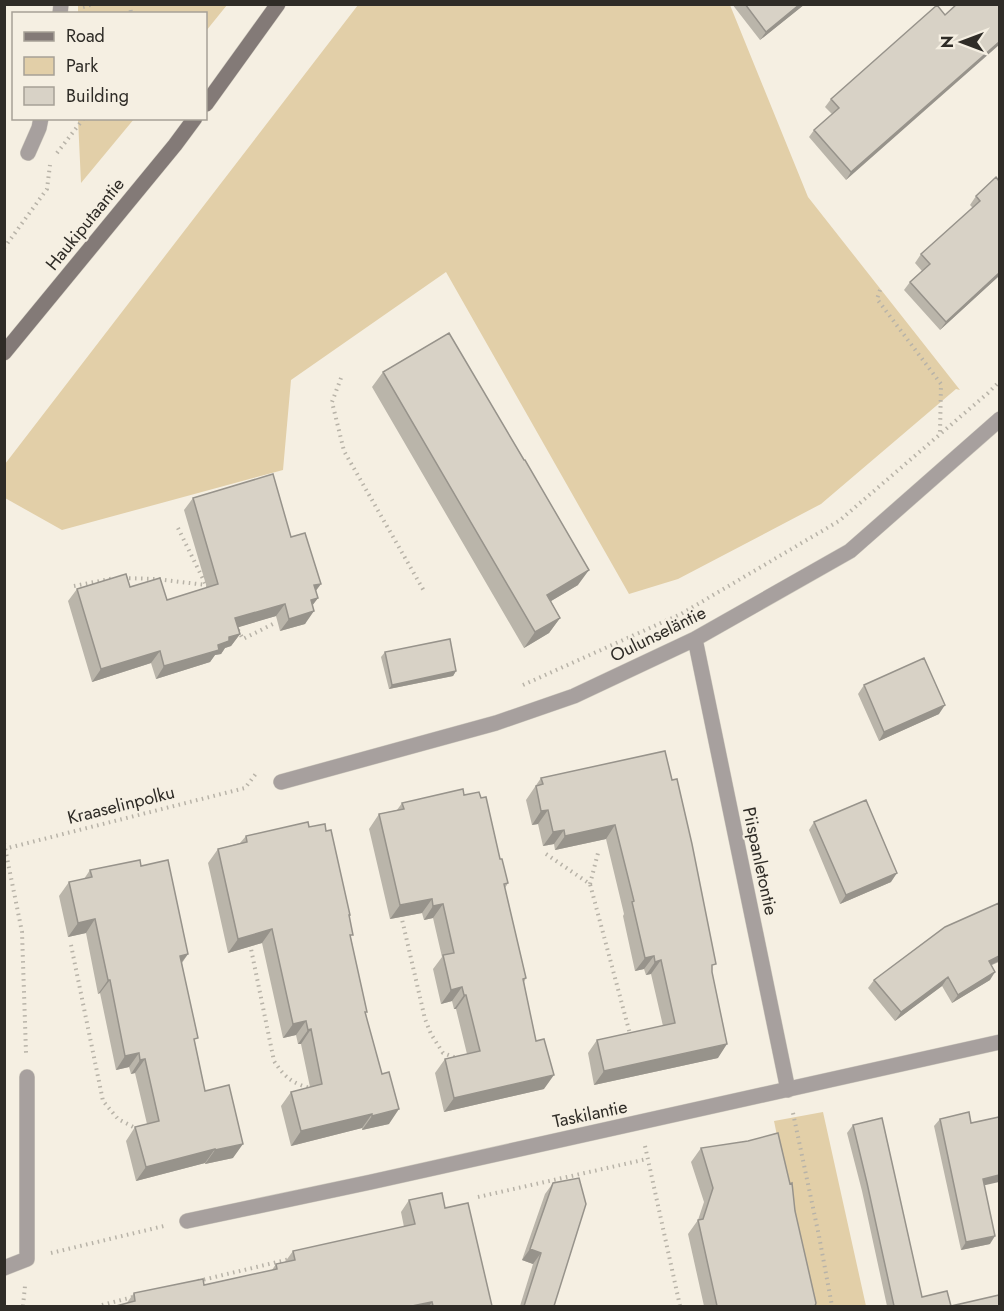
<svg xmlns="http://www.w3.org/2000/svg" width="1004" height="1311" font-family="Jost,sans-serif">
	<rect width="100%" height="100%" fill="#f5efe2"/>
	<path fill="#e2cfa8" d="M78,5V4L227,5L206,31V14L78,13Z
		M358,5H730L808,197L960,390L956,389L821,504L678,579L629,594L446,272L291,380L283,470L62,530L5,498V464Z
		M78,119H134L81,183Z
		M823,1112L866,1306H812L774,1121Z"/>
	<g fill="none" stroke-linecap="round" stroke-linejoin="round">
		<g stroke="#d1ccc0" stroke-width="16">
			<path id="minor" d="M60,14L61,4
				M28,153L39,128L41,118
				M695,639L788,1090
				M281,782L496,723L574,696L695,639L850,551L1000,419
				M187,1221L371,1182L1000,1042
				M4,1268L27,1259V1077"/>
		</g>
		<g stroke="#d1ccc0" stroke-width="16">
			<path id="secondary" d="M206,104L278,4
				M4,353L175,145L195,118"/>
		</g>
		<path stroke="#b8b3a8" stroke-width="4" stroke-dasharray="1.5 4.5" stroke-linecap="butt" d="M130,4L131,14
			M83,7L94,4
			M57,153L84,118
			M4,248L47,189L50,165
			M880,290L877,299L941,384L940,433
			M341,378L332,402L344,451L424,591
			M178,528L206,585
			M123,578L156,579L206,585L211,587
			M74,586L115,578
			M238,630L243,639L273,624
			M523,685L681,614L839,521L988,393L1000,381
			M4,843L22,932L26,1053
			M4,849L245,788L258,771
			M546,854L590,884L630,1034
			M590,884L598,853
			M401,915L425,1019L431,1034L443,1053L459,1059
			M250,944L274,1061C285,1078 293,1084 314,1089
			M71,945L103,1101L118,1119L139,1130
			M793,1113L819,1236L832,1306
			M645,1146L680,1306
			M478,1197L647,1159
			M51,1253L164,1226
			M198,1281L290,1259
			M102,1305L133,1297
			M23,1306L25,1286"/>
		<use href="#minor" stroke="#a7a09e" stroke-width="15"/>
		<use href="#secondary" stroke="#837a77" stroke-width="15"/>
	</g>
	<path fill="#bab5aa" d="M732,4H805L760,40Z
		M999,4L846,180L809,137L814,130L832,114L825,107L831,99L945,15Z
		M996,177L999,276L940,330L904,290L910,282L922,271L915,263L921,254L973,208L970,205L976,196Z
		M383,372L578,585L551,601L560,618L549,633L524,648L372,387Z
		M193,498L291,537L316,591L318,598L312,605L305,624L280,631L276,616L238,627L240,634L231,646L225,648L221,654L215,655L210,662L156,679L151,663L92,682L68,601L77,589L130,587L167,600L207,588L184,510Z
		M385,652L456,671L453,676L389,689L381,657Z
		M864,685L939,714L879,741L858,694Z
		M665,751L712,970L718,1058L594,1085L588,1053L597,1040L663,1026L651,974L646,975L644,969L635,971L623,916L624,914L606,839L555,850L554,844L543,846L538,824L532,825L526,800L541,778Z
		M464,795L500,859L508,883L505,888L526,978L524,982L544,1089L444,1112L435,1073L445,1059L467,1054L456,1009H454L452,1001L441,1004L433,969L442,957L433,918L424,920L422,913L390,919L369,829L379,814L397,810L402,803Z
		M814,822L891,882L840,904L809,830Z
		M309,827L349,916L351,938L366,1014L389,1124L362,1130V1128L291,1146L281,1106L291,1092L310,1087L301,1044H298L296,1035L283,1038L262,943L228,953L208,863L218,849L240,843L246,836Z
		M141,866L188,954L182,963L195,1043L205,1091L233,1158L205,1164V1163L136,1181L126,1141L135,1127L147,1124L135,1073L131,1074L129,1067L116,1070L100,993L98,994L86,933L68,937L59,896L69,882L84,879L90,870Z
		M999,903V962L992,965L990,980L952,1003L942,986L895,1021L868,988L874,980Z
		M940,1119L984,1185L990,1244L961,1250L934,1126Z
		M853,1125L922,1297L951,1306H999H887L862,1191L847,1133Z
		M701,1148L795,1211L815,1306H704L688,1234L698,1220L704,1202L691,1162Z
		M553,1183L554,1306H520L533,1264L522,1260L545,1194Z
		M409,1200L445,1208L492,1306H115L126,1304L134,1293L204,1285L272,1270L276,1264L285,1262L293,1251L404,1227L401,1212Z"/>
	<path fill="#97938b" d="M800,4H805L760,40L766,32Z
		M999,42V45L846,180L851,172Z
		M999,273V276L940,330L946,322Z
		M589,570L578,585L536,610L547,595Z
		M321,584L312,596L314,585Z
		M318,598L309,610L311,600Z
		M285,604L276,616L226,631L235,618Z
		M314,611L305,624L280,631L289,619Z
		M560,618L549,633L524,648L535,632Z
		M240,634L231,646L225,648L221,654L215,655L210,662L156,679L164,666L218,645L229,637Z
		M160,651L151,663L92,682L101,669Z
		M456,671L453,676L389,689L392,685Z
		M945,705L939,714L879,741L884,732Z
		M548,810L538,824L532,825L541,811Z
		M615,825L606,839L555,850L565,836Z
		M564,830L554,844L543,846L553,832Z
		M897,873L891,882L840,904L846,895Z
		M432,899L422,913L390,919L400,905Z
		M443,904L433,918L424,920L433,906Z
		M95,919L86,933L68,937L78,923Z
		M272,929L262,943L228,953L238,939Z
		M188,954L178,967L180,956Z
		M654,956L644,969L635,971L645,958Z
		M999,956V961L983,969L989,961Z
		M661,960L651,974L646,975L655,962Z
		M995,972L990,980L952,1003L958,995Z
		M948,977L942,986L895,1021L901,1012Z
		M108,980H110L100,993L98,994Z
		M462,987L452,1001L441,1004L451,990Z
		M464,995H466L456,1009H454Z
		M306,1021L296,1035L283,1038L293,1024Z
		M311,1029L301,1044H298L308,1030Z
		M727,1044L718,1058L594,1085L604,1071Z
		M139,1053L129,1067L116,1070L125,1056Z
		M145,1059L135,1073L131,1074L140,1060Z
		M554,1075L544,1089L444,1112L454,1098Z
		M399,1109L389,1124L362,1130L372,1116Z
		M372,1114L362,1128L291,1146L301,1131Z
		M243,1144L233,1158L205,1164L215,1150Z
		M215,1149L205,1163L136,1181L146,1167Z
		M999,1175V1182L977,1187L983,1179Z
		M995,1236L990,1244L961,1250L966,1242Z
		M530,1249L541,1253L533,1264L522,1260Z
		M432,1302L429,1306H412Z"/>
	<path fill="#d8d2c6" stroke="#97938b" stroke-width="1.5" d="M745,4H800L766,32Z
		M957,4H999V42L851,172L814,130L839,108L831,99L937,5L945,15Z
		M996,177L999,181V273L946,322L910,282L930,264L921,254L980,201L976,196Z
		M449,333L524,460H525L589,570L547,595L560,618L535,632L383,372Z
		M273,474L291,537L305,533L321,584L314,585L318,598L311,600L314,611L289,619L285,604L235,618L240,634L229,637V641L218,645L219,650L164,666L160,651L101,669L77,589L126,574L130,587L160,578L167,600L218,584L193,498Z
		M450,639L456,671L392,685L385,652Z
		M924,658L945,705L884,732L864,685Z
		M665,751L672,780L677,779L692,844L716,964L712,965V972L727,1044L604,1071L597,1040L675,1023L661,960L655,962L654,956L645,958L632,902L634,901L615,825L565,836L564,830L553,832L548,810L541,811L536,786L543,784L541,778Z
		M463,789L464,795L479,792L481,798L486,797L500,859H502L508,883L504,884L526,978L523,979L536,1041L544,1039L554,1075L454,1098L445,1059L480,1051L466,995H464L462,987L451,990L443,955L454,953L443,904L433,906L432,899L400,905L379,814L404,809L402,803Z
		M866,800L897,873L846,895L814,822Z
		M308,822L309,827L325,824L326,831L331,830L350,915H349L353,935H350L367,1012H365L382,1074L389,1072L399,1109L372,1116V1114L301,1131L291,1092L322,1084L311,1029L308,1030L306,1021L293,1024L272,929L238,939L218,849L247,842L246,836Z
		M140,860L141,866L168,860L188,954L180,956L198,1038L194,1039L205,1091L229,1085L243,1144L215,1150V1149L146,1167L135,1127L159,1121L145,1059L140,1060L139,1053L125,1056L110,980H108L95,919L78,923L69,882L92,877L90,870Z
		M999,903V956L989,961L995,972L958,995L948,977L901,1012L874,980L945,927Z
		M969,1112L971,1123L999,1117V1175L983,1179L995,1236L966,1242L940,1119Z
		M882,1118L922,1297L947,1291L951,1306L999,1295V1306H894L867,1183L853,1125Z
		M778,1133L790,1184L792,1183L795,1211L816,1303L815,1306H717L698,1220L703,1219L713,1188L701,1148L748,1141Z
		M579,1178L586,1204L554,1306H524L541,1253L530,1249L553,1183Z
		M442,1193L445,1208L468,1203L492,1306H433L432,1302L412,1306H116L135,1301L134,1293L203,1279L204,1285L277,1269L276,1264L295,1260L293,1251L415,1224L409,1200Z"/>
	<g text-anchor="middle" dominant-baseline="central" stroke-width="4.5" stroke-linejoin="round" paint-order="stroke">
		<g font-size="18" fill="#2f2c27" stroke="#f5efe2">
			<text transform="translate(85 224) rotate(-51)">Haukiputaantie</text>
			<text transform="translate(658 634) rotate(-26)">Oulunseläntie</text>
			<text transform="translate(121 805) rotate(-14)">Kraaselinpolku</text>
			<text transform="translate(760 861) rotate(78)">Piispanletontie</text>
			<text transform="translate(590 1114) rotate(-12)">Taskilantie</text>
		</g>
	</g>
	<rect width="1004" height="1311" fill="none" stroke="#2f2c27" stroke-width="12"/>
	<rect x="12" y="12" width="195" height="108" fill="#f5efe2" stroke="#a6a197" stroke-width="1.5"/>
	<rect x="24" y="32" width="30" height="9" fill="#837a77" stroke="#a6a197" stroke-width="1.5"/>
	<text x="66" y="42" font-size="18" fill="#2f2c27">Road</text>
	<rect x="24" y="57" width="30" height="18" fill="#e2cfa8" stroke="#a6a197" stroke-width="1.5"/>
	<text x="66" y="72" font-size="18" fill="#2f2c27">Park</text>
	<rect x="24" y="87" width="30" height="18" fill="#d8d2c6" stroke="#a6a197" stroke-width="1.5"/>
	<text x="66" y="102" font-size="18" fill="#2f2c27">Building</text>
	<g transform="translate(962 42) rotate(270)" stroke="#f5efe2" stroke-width="4.5" paint-order="stroke">
	<path d="M0-4.5L10 22L0 15L-10 22Z" fill="#2f2c27"/>
	<text y="-9" font-size="16" font-weight="bold" text-anchor="middle" fill="#2f2c27">N</text>
	</g>
</svg>
